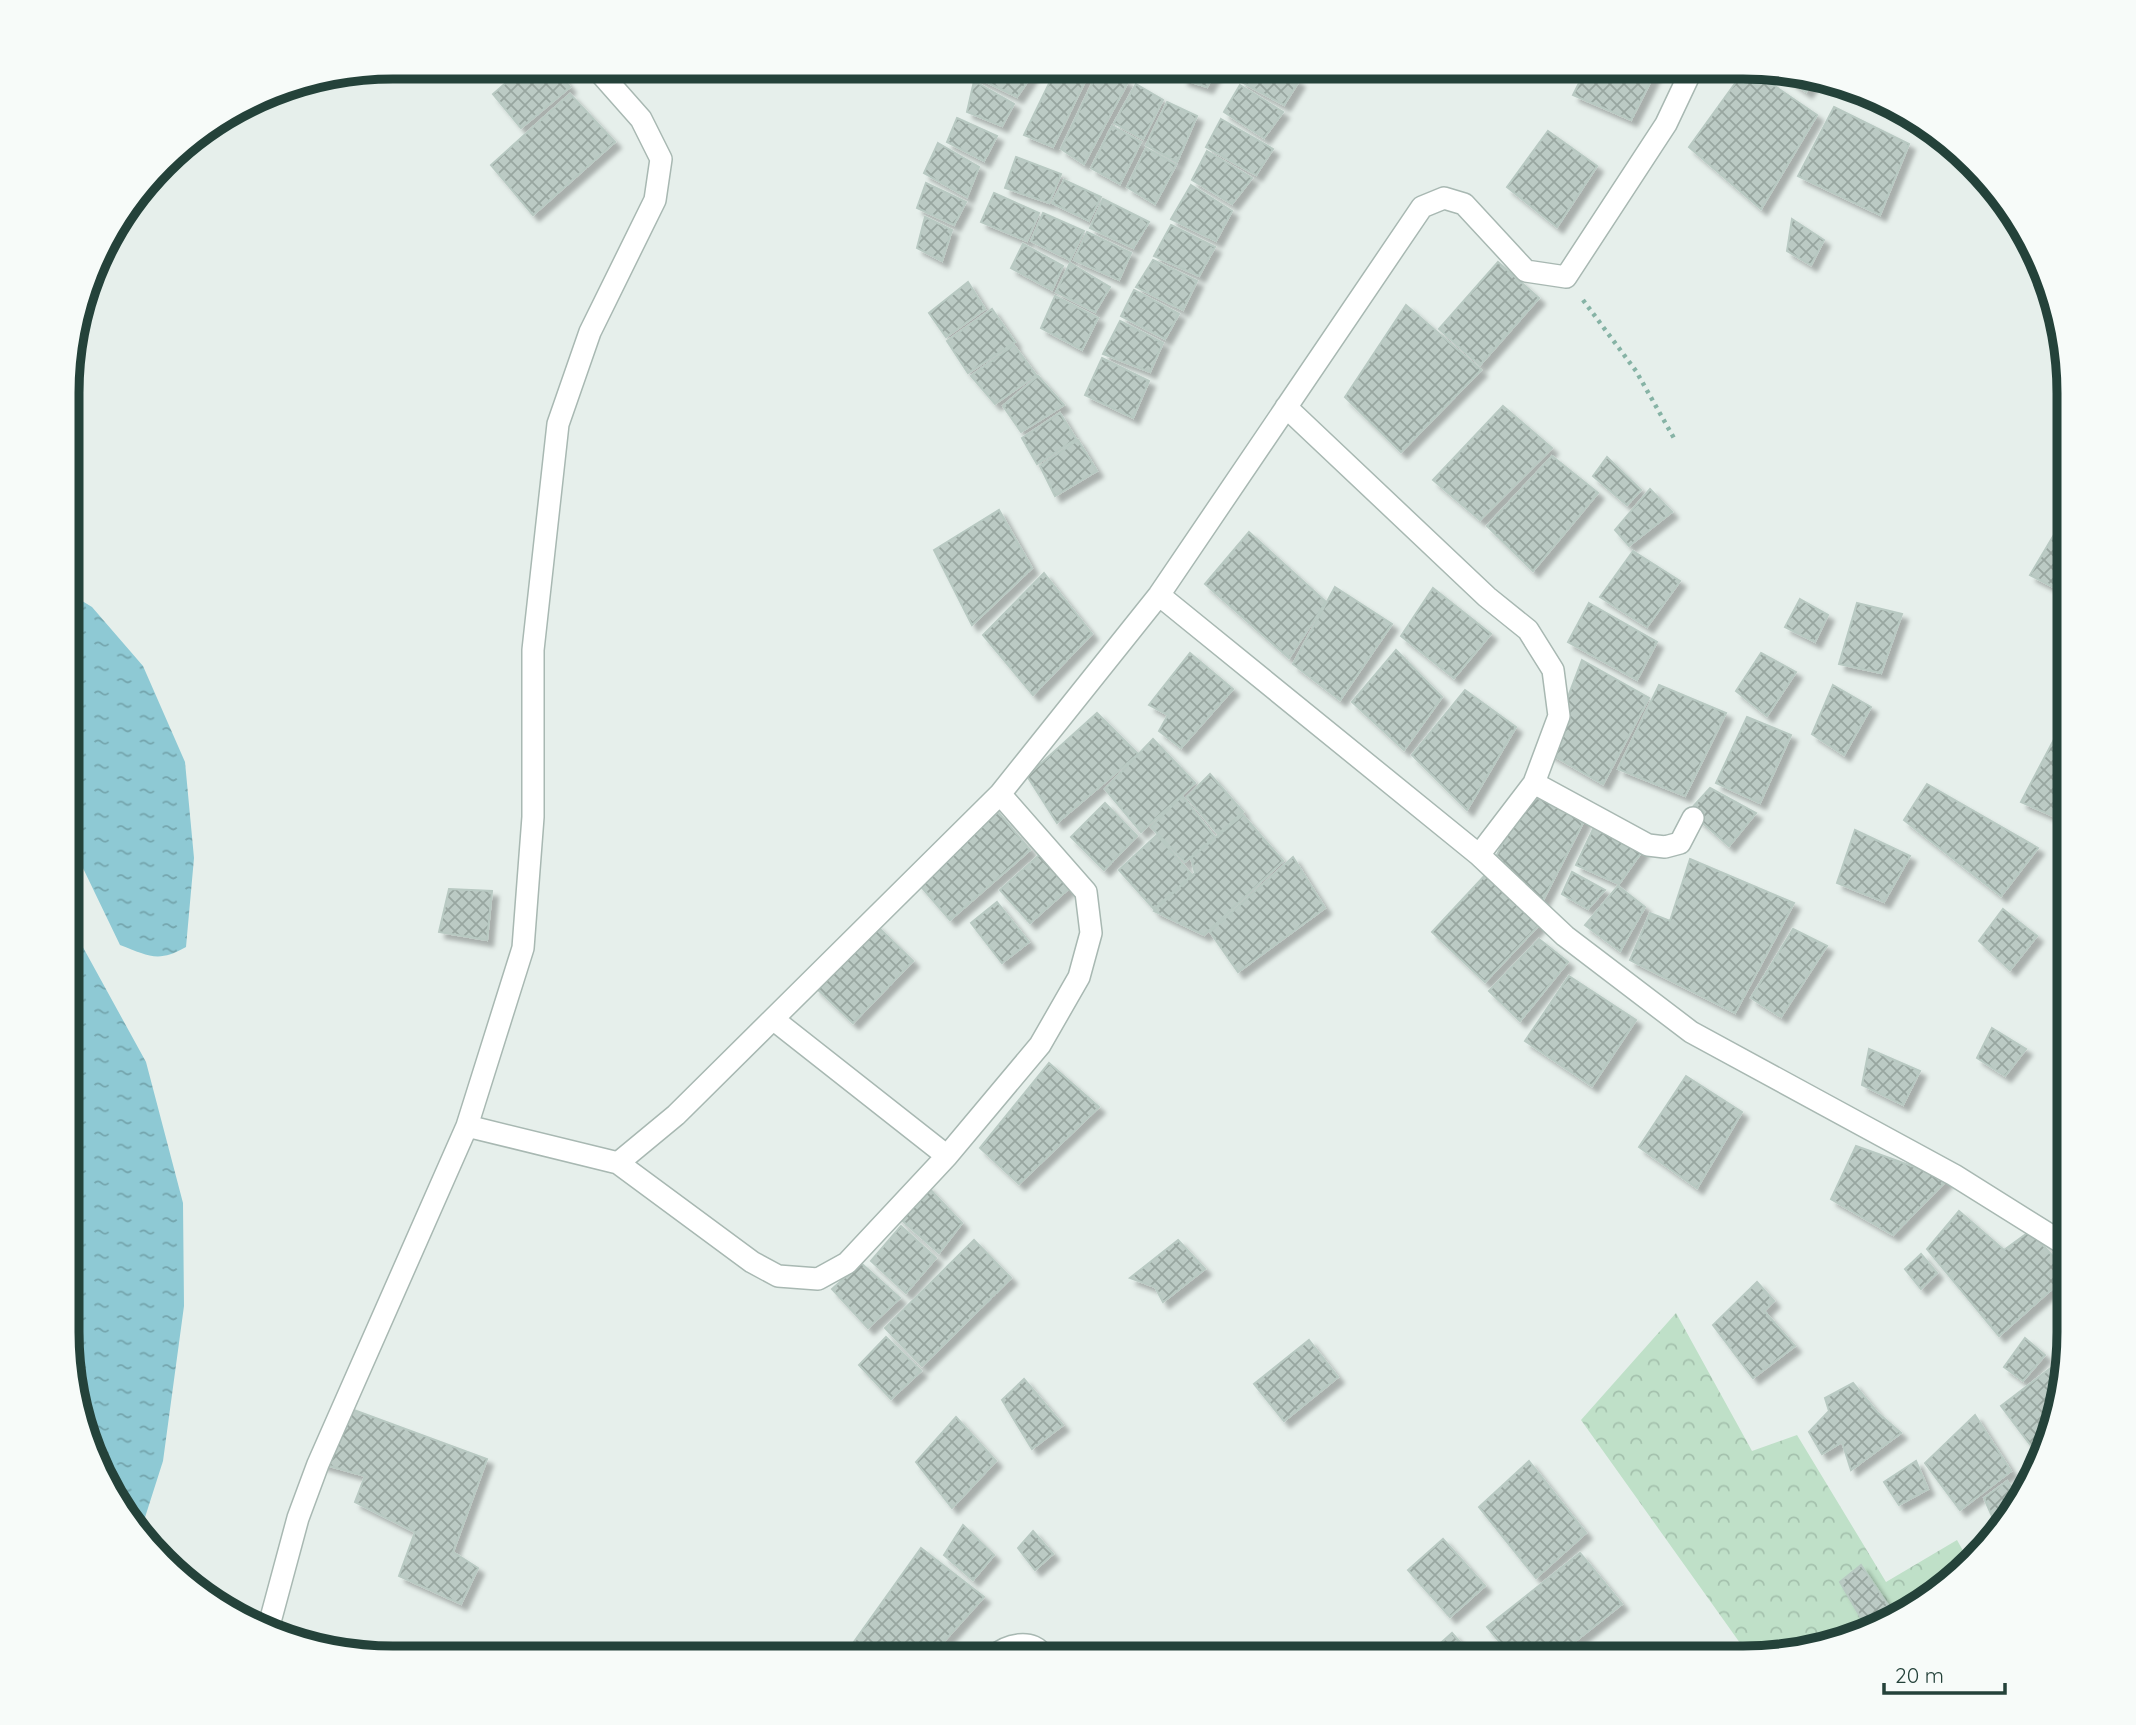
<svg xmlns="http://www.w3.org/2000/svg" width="2136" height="1725" font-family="Quicksand,sans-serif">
	<defs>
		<pattern id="forest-crowns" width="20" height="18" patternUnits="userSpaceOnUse" patternTransform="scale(1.75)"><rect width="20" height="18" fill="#bfe0c8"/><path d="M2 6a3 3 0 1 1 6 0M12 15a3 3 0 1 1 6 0" fill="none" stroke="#a4c1ad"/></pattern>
		<pattern id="water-ripples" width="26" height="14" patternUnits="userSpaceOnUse" patternTransform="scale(1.75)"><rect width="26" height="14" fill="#8ec9d4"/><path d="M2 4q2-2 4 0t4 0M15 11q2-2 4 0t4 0" fill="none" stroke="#74a5ad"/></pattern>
		<pattern id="building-cross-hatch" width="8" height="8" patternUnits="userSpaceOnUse" patternTransform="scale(1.75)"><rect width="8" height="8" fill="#bbcac4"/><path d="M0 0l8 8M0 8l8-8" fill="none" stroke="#98a6a0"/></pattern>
		<filter id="shadow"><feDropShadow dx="6" dy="6" stdDeviation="2" flood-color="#0004"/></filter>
	</defs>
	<rect width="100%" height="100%" fill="#e6efeb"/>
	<path fill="url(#forest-crowns)" d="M1676,1313L1752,1451L1797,1435L1886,1582L1957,1540L1971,1565L1869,1634L1750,1657L1581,1420Z"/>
	<path fill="url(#water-ripples)" d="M69,593L92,607L143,666L185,762L194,858L186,947C158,963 149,956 120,945L68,837Z
		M68,920L146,1062L183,1203L184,1306L163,1461L140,1533L100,1476L67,1354Z"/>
	<path fill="url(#building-cross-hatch)" stroke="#b8c9c2" stroke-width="2" filter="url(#shadow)" d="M524,67H554L570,87L521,128L493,94Z
		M974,67H1032L1036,69L1017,97L970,74Z
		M1057,67H1092L1053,147L1024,135Z
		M1100,67L1128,82L1084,164L1061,149Z
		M1187,67H1219L1207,87L1182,79Z
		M1248,67H1274L1299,81L1284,105L1240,81Z
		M1587,67H1658L1631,120L1573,95Z
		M1747,67L1817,115L1761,209L1689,147Z
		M1775,70L1816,79L1806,92Z
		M974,81L1014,104L1002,126L967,112Z
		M1136,84L1163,100L1143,139L1114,123Z
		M1240,85L1283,112L1264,138L1224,112Z
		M570,94L615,142L533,215L491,165Z
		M1167,102L1197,116L1177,162L1146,145Z
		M1834,107L1909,144L1880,215L1798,176Z
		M957,118L997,136L984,161L947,142Z
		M1221,119L1273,149L1256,175L1206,147Z
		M1112,126L1141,142L1120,184L1091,168Z
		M1548,131L1597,166L1557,227L1507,187Z
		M938,143L979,167L967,197L924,173Z
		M1146,148L1176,165L1155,204L1127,187Z
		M1207,151L1252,178L1232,204L1192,180Z
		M1016,157L1061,174L1049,203L1005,188Z
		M1064,180L1101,197L1089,221L1052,203Z
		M926,183L966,202L954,225L917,208Z
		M1191,185L1232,211L1216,241L1171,219Z
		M994,193L1039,213L1027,241L981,222Z
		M1103,199L1149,222L1133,248L1090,228Z
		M1043,213L1084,231L1070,260L1031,241Z
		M925,217L952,230L942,261L917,248Z
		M1792,219L1824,240L1811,265L1787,251Z
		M1171,225L1215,247L1199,276L1154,256Z
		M1087,232L1131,253L1119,280L1074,260Z
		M1023,244L1063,266L1052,290L1011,268Z
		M1153,260L1197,281L1183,310L1136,287Z
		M1498,262L1539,298L1480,365L1439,329Z
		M1070,263L1110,287L1095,312L1056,292Z
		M968,282L985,309L946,337L929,313Z
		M1134,290L1179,314L1165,339L1121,316Z
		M1055,296L1098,318L1082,350L1041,328Z
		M1406,305L1481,370L1401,452L1345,397Z
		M992,309L1015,342L968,373L947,341Z
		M1120,321L1163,343L1150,372L1103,354Z
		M1014,345L1036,375L995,404L971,376Z
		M1102,358L1149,381L1133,418L1085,395Z
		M1038,376L1064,405L1021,432L1003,406Z
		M1503,406L1552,448L1480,520L1433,480Z
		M1060,413L1076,439L1037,464L1022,438Z
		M1078,440L1097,471L1055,496L1040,466Z
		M1552,456L1598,493L1533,571L1487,526Z
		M1607,457L1641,490L1627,505L1593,476Z
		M1650,489L1672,512L1629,546L1615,530Z
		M999,510L1032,568L972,625L934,550Z
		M2061,523L2069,529V595L2030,575Z
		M1249,532L1326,602L1289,658L1205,584Z
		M1633,551L1680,581L1647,627L1600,597Z
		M1044,573L1092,634L1033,695L983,635Z
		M1335,587L1392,624L1340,700L1293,664Z
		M1433,588L1491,634L1454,678L1401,636Z
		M1800,599L1828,615L1815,642L1785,627Z
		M1589,603L1657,642L1637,680L1568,642Z
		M1857,603L1902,614L1881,673L1839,664Z
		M1396,650L1442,697L1404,750L1352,702Z
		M1190,653L1233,689L1181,748L1159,731L1168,715L1149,705Z
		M1761,653L1796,672L1767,716L1736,691Z
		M1582,660L1649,698L1603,784L1547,752Z
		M1659,685L1726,713L1685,796L1618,769Z
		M1833,685L1871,707L1844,755L1812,734Z
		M1465,690L1516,727L1467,810L1412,755Z
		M1097,713L1138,754L1057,823L1027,776Z
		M1747,717L1791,735L1760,803L1716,783Z
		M2060,728L2069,732V823L2021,802Z
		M1153,739L1195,783L1141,832L1105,789Z
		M1210,774L1243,812L1218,834L1187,797Z
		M1927,784L2038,848L2001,896L1904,820Z
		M1710,788L1756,813L1729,846L1689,811Z
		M1527,794L1586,817L1541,904L1492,865Z
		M1182,796L1215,837L1185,862L1151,827Z
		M1105,803L1137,836L1104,870L1071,837Z
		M998,812L1030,850L950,920L918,883Z
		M1243,815L1283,861L1204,935L1154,911L1195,873L1191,858Z
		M1594,827L1643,850L1619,884L1576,865Z
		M1855,830L1910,856L1884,902L1837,883Z
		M1157,835L1192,875L1154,909L1119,870Z
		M1045,850L1074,884L1030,923L1000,890Z
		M1293,857L1325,908L1238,972L1210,932Z
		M1690,859L1794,903L1735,1013L1630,960L1650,913L1670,921Z
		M1488,872L1541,923L1485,982L1432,932Z
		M1572,872L1605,890L1588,909L1562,894Z
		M1618,886L1645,907L1620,951L1585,925Z
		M449,889L492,891L487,940L439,932Z
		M997,902L1029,942L1002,963L971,923Z
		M2003,909L2037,936L2010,970L1979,941Z
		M875,924L913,961L853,1023L815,987Z
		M1793,929L1827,946L1781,1017L1751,998Z
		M1539,939L1568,962L1520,1021L1489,991Z
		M1569,976L1636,1020L1592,1086L1525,1041Z
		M2069,985V1020L2057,1012Z
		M1992,1028L2026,1049L2005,1076L1977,1058Z
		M1869,1049L1920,1071L1903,1105L1862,1085Z
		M1049,1063L1099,1107L1019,1184L980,1148Z
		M1686,1076L1742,1112L1697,1188L1639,1147Z
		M1856,1146L1948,1179L1893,1235L1831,1199Z
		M926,1185L962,1223L939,1253L897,1216Z
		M1959,1211L2004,1250L2030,1231L2069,1274L1999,1336L1927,1249Z
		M901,1226L936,1258L906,1293L871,1261Z
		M974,1240L1011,1278L922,1366L885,1328Z
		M1178,1240L1205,1269L1163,1302L1155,1287L1130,1278Z
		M1921,1254L1937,1273L1921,1289L1905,1269Z
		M861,1263L900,1298L868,1328L832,1289Z
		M1757,1282L1774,1301L1764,1311L1795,1346L1753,1378L1713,1325Z
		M886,1337L921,1371L891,1399L859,1365Z
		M2025,1338L2045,1355L2023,1381L2004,1367Z
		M1309,1340L1338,1377L1284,1421L1254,1384Z
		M2056,1364L2063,1374L2047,1436L2032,1447L2001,1406Z
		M1024,1379L1063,1425L1032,1449L1002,1400Z
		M1853,1383L1877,1412L1901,1433L1851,1470L1842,1442L1822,1454L1809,1432L1829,1411L1825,1398Z
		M343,1406L487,1459L453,1552L478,1568L461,1604L399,1576L415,1532L355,1502L365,1476L319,1463Z
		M1975,1415L2011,1471L1960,1510L1925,1463Z
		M956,1417L996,1461L952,1508L916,1462Z
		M1529,1461L1586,1533L1536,1578L1479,1507Z
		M1916,1461L1928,1489L1899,1505L1884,1482Z
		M2007,1481L2021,1498L2009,1514L1995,1523L1984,1498Z
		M963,1525L994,1555L973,1580L944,1555Z
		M1033,1531L1053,1554L1035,1570L1018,1548Z
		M1443,1539L1485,1586L1450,1617L1408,1570Z
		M921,1548L984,1597L929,1658H853L846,1653Z
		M1580,1553L1622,1604L1554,1658H1513L1487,1627Z
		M1861,1565L1888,1605L1865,1625L1840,1582Z
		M1452,1633L1474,1658H1424Z"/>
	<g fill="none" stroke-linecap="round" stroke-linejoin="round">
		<g stroke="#a8b8b2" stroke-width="24">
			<path id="minor" d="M1286,407L1487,597L1528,630L1553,670L1559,716L1534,783L1479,855
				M1159,595L1479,855L1565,936L1691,1032L1954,1175L2069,1247
				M1534,783L1648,845L1665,847L1680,843L1693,818
				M773,1019L947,1156
				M467,1126L618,1163L676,1115L1000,794L1159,595L1422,207L1444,198L1464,204L1526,271L1566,277L1666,124L1693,67
				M618,1163L752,1262L778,1276L818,1279L847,1263L947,1156L1040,1045L1079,977L1091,933L1086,892L1000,794
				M267,1633L298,1518L318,1464L467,1126L523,948L533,817V650L558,424L590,332L655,200L661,159L641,119L595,67
				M991,1658C1006,1645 1033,1636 1045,1658"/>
		</g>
		<path stroke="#86b3a5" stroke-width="4.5" stroke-dasharray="3.5 5" stroke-linecap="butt" d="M1583,300L1636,371L1675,440"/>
		<use href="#minor" stroke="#fff" stroke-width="21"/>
	</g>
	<path d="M0 0H2136V1725H0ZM393 79H1743A314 314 0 0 1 2057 393V1332A314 314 0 0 1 1743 1646H393A314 314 0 0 1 79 1332V393A314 314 0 0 1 393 79Z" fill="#f7fbf9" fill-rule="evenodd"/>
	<path fill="none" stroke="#24423a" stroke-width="9" d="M393 79H1743A314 314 0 0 1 2057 393V1332A314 314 0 0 1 1743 1646H393A314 314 0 0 1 79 1332V393A314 314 0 0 1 393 79Z"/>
	<path d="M1884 1683v10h121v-10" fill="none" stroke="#24423a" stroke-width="3.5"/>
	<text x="1895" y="1683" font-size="21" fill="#24423a" stroke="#f7fbf9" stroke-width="5" paint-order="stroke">20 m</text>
</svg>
